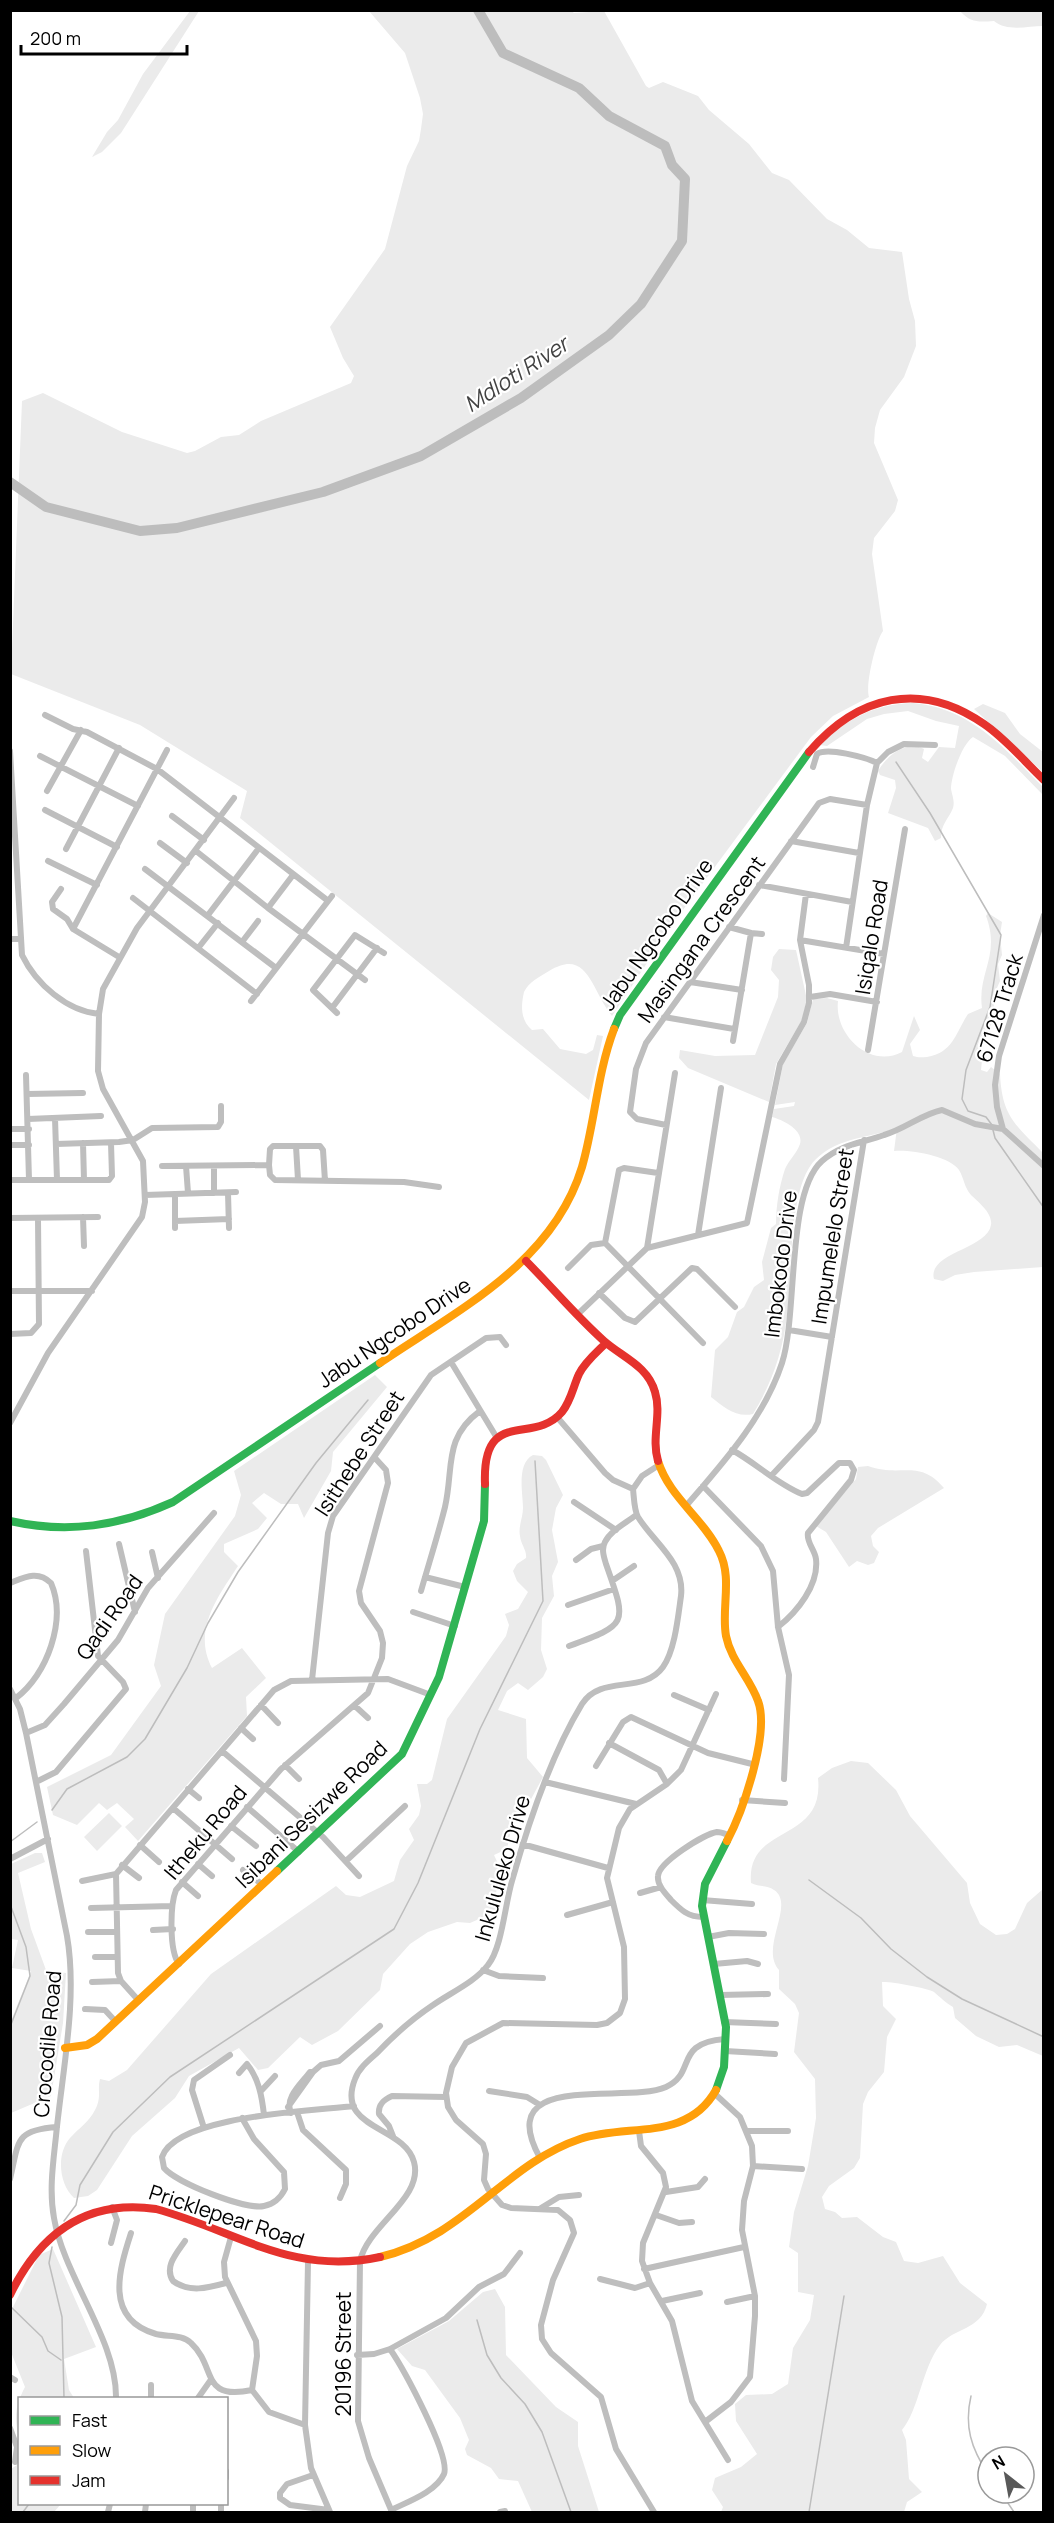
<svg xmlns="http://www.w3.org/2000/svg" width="1054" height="2523" font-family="Manrope,sans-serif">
	<rect width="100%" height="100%" fill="#fff"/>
	<path fill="#ebebeb" d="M570,10L574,13L604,11L646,86L649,88L663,82L698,96L709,110L749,144L772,173L789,180L827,219L847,230L869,248L902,252L909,299L915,321L916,346L904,377L880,410L875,428L874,443L898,500L895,511L874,538L872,554L883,631C876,640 865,685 869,697L833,716L811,737L674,922L612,1016C591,990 588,947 549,971C539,977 529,982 524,992C521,1005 520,1020 532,1030L543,1029L560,1049L586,1054L593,1050L597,1035L603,1036L589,1100L240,818L247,791L140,725L11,674L22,401L43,393L122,432L187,453L195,451L221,437L239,435L261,421L351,383L354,376L343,358L330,327L385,249L407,166L419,141L421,129L423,114L420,98L405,53L369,11Z
		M190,11H199L121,133L102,152L92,157L107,132L118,120L143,74Z
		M960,11H1043V26C1028,26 1007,32 994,21C978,22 971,23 960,11Z
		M913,703C971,708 1005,749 1043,787V795L1005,756L973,737C962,744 951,776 951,789C952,795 955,801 953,808C948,820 941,824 941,838L935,841L928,828L888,813L896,788L895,780L880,775L878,771C887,755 907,740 924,749L922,758L928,762L939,747L955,748L959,726L936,721L908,711L884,714L867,719L827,746L820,745C846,719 875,704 913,703Z
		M983,704L1005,713L1020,734L1043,752V772L974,709Z
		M988,913L1002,922L1000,935L1002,955L998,964L1000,981L993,997L995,1017L984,1039L981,1070L987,1072L991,1067L1000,1074C1002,1117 1016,1125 1043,1153V1267L974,1272L955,1275L943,1281L934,1279C927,1253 987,1249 991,1225C993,1213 978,1202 971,1195C964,1187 964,1178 959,1170C950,1156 909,1149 894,1151L897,1128C869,1138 839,1137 816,1159C787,1187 793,1275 787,1315C783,1351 772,1383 753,1414C736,1418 724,1407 711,1397L715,1350L728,1337L737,1312L744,1307L754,1287L764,1280L762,1262L771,1228L776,1224C776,1206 779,1187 785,1169C789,1160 797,1153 800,1144C804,1130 783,1120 772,1117L774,1109L794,1106L795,1102L775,1105L783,1064L807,1023L813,999L827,998L838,1001C834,1035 870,1069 902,1052L914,1016L920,1030L910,1044L913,1056C919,1058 922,1057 927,1057C953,1053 956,1032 968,1014L982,1008C977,973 1001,956 986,916Z
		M779,949L796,950L807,1000L802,1020L776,1064L769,1102L688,1068L679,1058L680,1050L715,1056L755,1055L778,997L779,980L771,970L773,957Z
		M375,1375L387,1387L333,1452L331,1471L304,1518L298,1504H281L264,1493L252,1503L267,1518L258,1529L224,1544V1552L238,1566C218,1597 192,1630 212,1668L242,1648L266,1678L246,1697L247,1716L138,1841L125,1827L134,1819L117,1803L107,1810L99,1803L77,1825L53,1815L47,1787L111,1755L161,1686L154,1665L165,1614L235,1516L241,1495L234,1471Z
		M533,1455L542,1456L546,1460L563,1495L556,1508L552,1530L558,1562L552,1576L554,1596L542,1618L541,1650L547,1669L543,1677L528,1690L518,1683L507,1691L498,1710L526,1719L527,1758L543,1777L523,1814L513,1821L507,1849L494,1855L502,1872L495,1896L498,1905L495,1912L470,1923L457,1922L428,1932L410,1944L383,1974L380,1990L338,2031L312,2045L300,2037L268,2068L258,2070L239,2048L189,2076L175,2098L132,2136L97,2190L88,2196L74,2198C59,2184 56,2154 70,2138C79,2128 89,2122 95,2110C102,2097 97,2090 100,2079L109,2081L127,2070L211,1974L336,1886L346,1895L360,1897L394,1881L400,1860L414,1840L409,1829L419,1815L421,1806L417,1784H427L432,1780L447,1719L506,1636L509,1625L505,1614L518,1609L528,1592L517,1581L513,1571L517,1564L526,1558C527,1550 521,1545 520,1536C518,1527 523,1517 523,1508C523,1493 516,1464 533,1455Z
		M868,1466C901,1478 919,1458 944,1488L878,1528L871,1536L873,1546L879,1552L874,1563L868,1565L857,1561L849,1567L826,1532L816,1526L856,1479L858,1467Z
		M851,1761L868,1763L896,1790L910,1816L967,1883L970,1903L980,1924L996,1935L1007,1934L1015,1929L1027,1903L1043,1889V2056L1017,2045L999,2047L976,2036L955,2018L953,2007C945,2002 941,1998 934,1992C928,1988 889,1981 882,1982L883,2006L896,2019L887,2037L884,2072L868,2092L863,2104L860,2158L854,2168L829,2186L822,2197L825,2209L835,2212L842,2218L857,2217L883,2237L896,2242L904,2261L918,2263L943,2256L960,2283L987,2304C981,2330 953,2328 940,2345C922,2368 919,2410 902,2430L906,2440L909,2479L922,2492L907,2502L904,2512H721L723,2507L712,2490L715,2478L741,2467L757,2454L736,2421L735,2404L746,2395L772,2394L788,2384L793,2348L810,2320L814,2295L798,2292V2253L789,2247L794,2212L808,2166L816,2118L815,2079L794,2052L799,2013L795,2004L779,1989V1970C759,1948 796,1904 774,1890C767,1885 758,1887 751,1883C746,1823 825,1844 818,1778L832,1768Z
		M109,1813L122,1826L97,1851L84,1837Z
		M35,1853H42L45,1862L18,1873L31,1929L46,1970L66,1973L63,2023L51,2096L11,2113V2021L31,1971L12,1968L18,1940L11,1939V1864Z
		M53,2249L96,2347L64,2359L69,2390L74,2398H20L19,2438C14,2418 15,2406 25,2387L11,2352V2311L39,2255Z
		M495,2289L505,2307L506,2355L556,2407L578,2422V2446L599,2512H532L518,2481L499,2479L491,2468L467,2455L465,2449L469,2440L460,2418L425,2370L412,2366L397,2349L449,2321L483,2292Z
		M19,2457L20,2504H61L54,2512H11V2469L17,2465Z"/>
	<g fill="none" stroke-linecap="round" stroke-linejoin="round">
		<path stroke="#bdbdbd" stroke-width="1.5" d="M896,762L930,813L1001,935L990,1007L966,1070L962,1099L968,1111L986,1117L992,1125
			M993,1130L995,1138L1044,1208
			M52,1810L67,1789L127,1757L145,1739L187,1668L208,1623L238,1572L316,1463L368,1400
			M10,1842L37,1822
			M809,1880L861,1918L891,1949L927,1977L962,1999L1044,2037
			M10,1904L26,1947L30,1976L10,2027
			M64,2221L76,2205L80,2185L113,2132L170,2077L394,1929L418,1883L480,1729L543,1601L535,1461
			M52,2247L49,2263L62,2317L64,2398
			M11,2307L42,2337L48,2351L61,2360
			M477,2320L487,2355L501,2378L525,2404L542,2432L571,2512
			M971,2396C964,2426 971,2448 988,2474
			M1001,2493L1014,2512
			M23,2512L29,2504
			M809,2512L844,2296"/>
		<path stroke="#bdbdbd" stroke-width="10" d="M10,482L46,507L140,531L177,528L323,492L421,456L521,398L609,335L641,304L682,241L685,179L672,165L665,146L609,116L579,88L503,53L478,10"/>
		<path stroke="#bebebe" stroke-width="6" d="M45,715L73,729L87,732L157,769L327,900
			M10,751L22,955C36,984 67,1011 99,1014
			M40,756L138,806
			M813,767L817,754C827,747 865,757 877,763
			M47,791L81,730
			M45,810L117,847
			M172,816L204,840
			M791,841L859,853
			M160,843L187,863
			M66,849L119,748
			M196,851L268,908L365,980
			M48,861L97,885
			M145,869L276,968
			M759,885L852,902
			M61,889L52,902L53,909L67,919L73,929L119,957
			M133,898L257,994
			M268,908L293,875
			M208,915L259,848
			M1044,915L999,1056L995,1085L997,1107L1003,1129L1044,1166
			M729,927L751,933L733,1041
			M73,929L167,750
			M751,933L762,934
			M10,939H20
			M800,940L884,954
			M242,942L258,921
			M199,947L218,923
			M846,948L867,805L877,763L888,752L904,744L935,745
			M690,982L742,990
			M810,997L830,994L877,1002
			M251,1001L332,896
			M332,1008L377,948
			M337,1013L313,990L355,935L384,953
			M664,1017L734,1029
			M868,1050L905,829
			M26,1075L29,1180
			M27,1094L83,1093
			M55,1118L57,1180
			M28,1119L101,1116
			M666,1125L637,1119L630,1112L636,1069L646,1043L819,803L830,799L867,805
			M10,1129H29
			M83,1143L84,1180
			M56,1144L119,1142L133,1140L152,1128L218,1127L221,1122V1106
			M10,1145H29
			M296,1146L298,1180
			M269,1165L270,1149L273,1146H320L323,1150L325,1181
			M162,1166L269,1165L270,1175L275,1180L404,1182L439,1187
			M186,1166L188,1193
			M10,1180H109L112,1176L111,1143
			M214,1193V1166
			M228,1193L229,1228
			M175,1194V1228
			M145,1195L236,1192
			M83,1217L84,1246
			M10,1218L98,1217
			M175,1221L229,1219
			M698,1235L721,1088
			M605,1243L619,1170L624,1168L658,1173
			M647,1248L675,1073
			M568,1268L591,1245L605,1243L703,1343
			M10,1291H92
			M599,1293L625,1318L635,1322L692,1268L697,1269L735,1307
			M578,1314L647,1248L747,1223L780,1064L804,1022L809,1003V985L800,940L806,894
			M789,1330L832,1337
			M10,1334L31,1333L39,1324L38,1218
			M451,1362L497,1438
			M557,1417L605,1473L613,1480L633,1489
			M10,1423L48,1353L142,1217L145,1202L143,1161L103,1089L98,1071L99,1014L103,989L137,928L234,798
			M732,1450C756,1463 777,1484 802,1494L807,1493L839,1463H850L854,1470L851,1480L808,1533C806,1542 815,1550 816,1559C819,1585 797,1612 778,1627
			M771,1476L814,1430L818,1422L864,1140
			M703,1486L761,1546L773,1571L778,1627L789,1675L784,1779
			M574,1502L616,1530
			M686,1506C723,1463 764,1418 782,1363C798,1314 786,1193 822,1161C841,1144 862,1143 884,1135C905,1129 922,1114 942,1110L975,1124L1003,1129
			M119,1544L135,1612
			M152,1552L158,1578
			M576,1560L591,1549L603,1546
			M425,1577L465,1587
			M612,1581L634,1566
			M10,1583C25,1577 38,1570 51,1583C67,1620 47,1675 16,1698
			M421,1591C429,1563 438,1535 445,1507C454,1468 443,1438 480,1411
			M568,1605L614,1589
			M413,1612L455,1626
			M569,1646C629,1624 627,1624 606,1564C604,1557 601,1549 605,1542C611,1530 626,1523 636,1515
			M312,1680L328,1533L333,1516L431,1375L486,1338L500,1337L506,1345
			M10,1689L20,1709L26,1733L67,1936C78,1999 62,2073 56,2136C53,2164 49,2191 54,2218C64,2277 117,2340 116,2398
			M674,1695L709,1710
			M261,1705L278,1723
			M355,1706L368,1718
			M241,1728L253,1739
			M26,1733L45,1725L64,1704L118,1640L148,1588L214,1513
			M609,1743L659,1770L667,1784
			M222,1751L323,1837L359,1876
			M285,1765L299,1779
			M596,1766L623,1722L631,1717L708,1753L752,1764
			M36,1782L56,1772L126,1689L123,1682L98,1656L86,1551
			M545,1782L636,1804
			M188,1789L199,1798
			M742,1800L785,1803
			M247,1807L299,1852
			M173,1808L232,1859
			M231,1826L256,1846
			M522,1844L608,1868
			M140,1845L159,1862
			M10,1859L48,1839
			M346,1861L405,1806
			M198,1864L212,1876
			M122,1865L139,1878
			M243,1870L263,1885
			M82,1881L116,1874
			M182,1882L198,1896
			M640,1893L661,1887
			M702,1900L752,1904
			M91,1908L172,1906
			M567,1915L613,1902
			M703,1917C688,1917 681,1910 671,1900C665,1893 657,1885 658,1876C659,1862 704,1834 717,1832C722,1832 725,1834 730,1836
			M153,1930L173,1929
			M88,1932H116
			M708,1937L729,1933L764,1934
			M95,1957H117
			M179,1964C169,1951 170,1905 176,1890L281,1769L368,1693L382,1658L383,1643L380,1631L361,1603L359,1591L388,1483L386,1470L375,1458
			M714,1964L747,1961L758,1964
			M483,1970L499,1976L543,1978
			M92,1982L121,1981
			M720,1995L768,1994
			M139,2001L121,1981L118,1973L116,1874L274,1690L291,1681L388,1679L431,1695
			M85,2009L105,2010L116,2022
			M724,2022L776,2024
			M725,2051L775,2054
			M313,2072L321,2065L339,2061L380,2026
			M239,2073L247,2064C259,2079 262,2097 264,2115
			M261,2091L275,2076
			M489,2091L527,2097L540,2105
			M288,2107L313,2072H310C301,2084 284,2098 291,2113
			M297,2112L303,2130L346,2170V2184L340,2198
			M242,2118L254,2139L284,2172L285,2189C281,2197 275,2204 264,2206C245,2210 177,2183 164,2168L162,2157C176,2115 315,2111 354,2106
			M204,2128L192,2090L194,2080L230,2055
			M639,2131L641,2146L663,2173L666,2187L643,2243L642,2261L650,2283L672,2321L692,2401L728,2460
			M748,2131H788
			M393,2136L389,2126L379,2114C378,2105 383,2100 392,2096L446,2097
			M540,2158C491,2069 626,2105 666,2087C697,2073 673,2043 725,2039
			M753,2166L802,2169
			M10,2179C19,2142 14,2130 57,2127
			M666,2192L698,2187L705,2179
			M541,2208L559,2197L579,2195
			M656,2215L679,2223L692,2222
			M131,2233C119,2270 104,2319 156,2334C168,2337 182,2334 191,2343C217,2367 200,2401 252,2390
			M231,2237L224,2262L225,2277L256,2341L257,2356L252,2390L269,2412L305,2425
			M185,2241C176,2254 164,2267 173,2281C189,2293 208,2288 226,2283
			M111,2243L117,2220L112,2207
			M308,2262L305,2425L311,2468L330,2512
			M644,2269L744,2247
			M600,2279L635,2288L650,2283
			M662,2301L700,2293
			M727,2302L755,2296
			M390,2349C403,2368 451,2456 444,2474C436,2492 407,2502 391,2510
			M357,2355L374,2354L390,2349L446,2318L479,2287L504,2274L520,2253
			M10,2377L15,2380
			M151,2398V2385
			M198,2398L210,2381
			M705,2422L731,2402L750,2377L755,2316V2296L742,2230L744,2201L753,2166L752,2146L740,2117L715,2094
			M10,2428L17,2447L15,2462
			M226,2471V2478
			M313,2475L287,2484L280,2493V2498L290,2505L329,2510
			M108,2512L110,2504
			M145,2512L146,2504
			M193,2512V2504
			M221,2512V2504
			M392,2512L369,2458L358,2421L360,2261C368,2225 424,2198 414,2162C404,2125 335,2130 355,2079C359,2068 369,2060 377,2053C394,2035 412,2019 433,2005C450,1993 475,1982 488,1965C502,1948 505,1904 512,1881C528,1824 551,1755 582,1704C601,1674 643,1695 663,1667C675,1650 678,1617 681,1596C685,1562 654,1543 638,1517C634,1510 634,1497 633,1489L642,1476L659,1465
			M500,2512L505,2511
			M654,2512L616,2449L601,2397L551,2353L542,2339L541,2325L553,2280L574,2233L570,2220L558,2210L511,2208L502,2205L488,2189L484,2180L486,2154L483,2144L456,2120L448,2107L446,2093L452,2067L466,2043L503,2023L597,2025L607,2023L620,2013L625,1999L624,1947L607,1878L619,1828L630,1809L667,1784L681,1770L716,1694"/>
		<path stroke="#30b455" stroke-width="8" d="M614,1029L620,1015L809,752
			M10,1521C68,1534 120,1526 173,1502L380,1363
			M277,1871L402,1754L439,1677L484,1521L485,1484
			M716,2090L724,2067L726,2027L702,1906L705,1884L727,1841"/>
		<path stroke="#ff9f0a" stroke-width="8" d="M380,1363C458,1310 553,1263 582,1167C595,1122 597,1074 614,1029
			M658,1461C669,1497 703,1518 719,1551C733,1578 721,1608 726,1636C731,1661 750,1678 758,1701C770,1733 743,1811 727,1841
			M65,2048L87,2045L97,2039L277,1871
			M380,2257C465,2237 505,2164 580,2139C628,2123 687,2142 716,2090"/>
		<path stroke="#e5322d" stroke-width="8" d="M809,752C858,695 921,680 984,724C1006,739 1024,761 1044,780
			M526,1261C552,1287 576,1316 604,1341C622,1357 648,1366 655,1392C662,1414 651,1438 658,1461
			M485,1484C482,1406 533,1446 562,1412C571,1401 573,1387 579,1374C585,1362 596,1353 606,1343
			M10,2295C40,2233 86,2199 156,2209C237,2231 292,2276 380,2257"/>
	</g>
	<g text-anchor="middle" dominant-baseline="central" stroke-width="4.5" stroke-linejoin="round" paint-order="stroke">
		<g font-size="21" fill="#000" stroke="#fff">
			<text transform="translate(656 934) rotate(-55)">Jabu Ngcobo Drive</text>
			<text transform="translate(871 937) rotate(-81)">Isiqalo Road</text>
			<text transform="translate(701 939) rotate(-54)">Masingana Crescent</text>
			<text transform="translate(999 1008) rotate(-73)">67128 Track</text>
			<text transform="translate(832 1236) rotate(-81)">Impumelelo Street</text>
			<text transform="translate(780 1264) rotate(-83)">Imbokodo Drive</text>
			<text transform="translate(394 1332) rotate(-34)">Jabu Ngcobo Drive</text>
			<text transform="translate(359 1453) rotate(-57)">Isithebe Street</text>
			<text transform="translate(109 1617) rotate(-55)">Qadi Road</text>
			<text transform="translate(311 1814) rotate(-44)">Isibani Sesizwe Road</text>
			<text transform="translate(205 1832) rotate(-50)">Itheku Road</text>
			<text transform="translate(502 1868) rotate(-74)">Inkululeko Drive</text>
			<text transform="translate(47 2044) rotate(-85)">Crocodile Road</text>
			<text transform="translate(227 2216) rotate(18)">Pricklepear Road</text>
			<text transform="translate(343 2354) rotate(-90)">20196 Street</text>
		</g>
		<g font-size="22" font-style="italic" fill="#424242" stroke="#fff">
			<text transform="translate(516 374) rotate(-33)">Mdloti River</text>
		</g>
	</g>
	<rect width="1054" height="2523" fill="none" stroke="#000000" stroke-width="24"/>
	<rect x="18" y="2397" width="210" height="108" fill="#ffffff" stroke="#999999" stroke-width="1.5"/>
	<rect x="30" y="2416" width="30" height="9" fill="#30b455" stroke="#999999" stroke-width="1.5"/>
	<text x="72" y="2427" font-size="18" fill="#000000">Fast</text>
	<rect x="30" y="2446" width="30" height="9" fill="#ff9f0a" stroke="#999999" stroke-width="1.5"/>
	<text x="72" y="2457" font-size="18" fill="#000000">Slow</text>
	<rect x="30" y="2476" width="30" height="9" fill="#e5322d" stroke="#999999" stroke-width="1.5"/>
	<text x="72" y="2487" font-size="18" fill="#000000">Jam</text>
	<g transform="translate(1006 2475) rotate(329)"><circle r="28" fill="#ffffff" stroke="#999999" stroke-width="1.5"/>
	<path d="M0-4.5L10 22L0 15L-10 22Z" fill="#595959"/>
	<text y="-9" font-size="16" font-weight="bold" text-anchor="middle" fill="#000000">N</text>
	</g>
	<path d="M21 45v9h166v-9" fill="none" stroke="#000000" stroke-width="3"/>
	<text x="30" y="45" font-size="18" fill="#000000" stroke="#ffffff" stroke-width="4.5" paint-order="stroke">200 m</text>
</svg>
